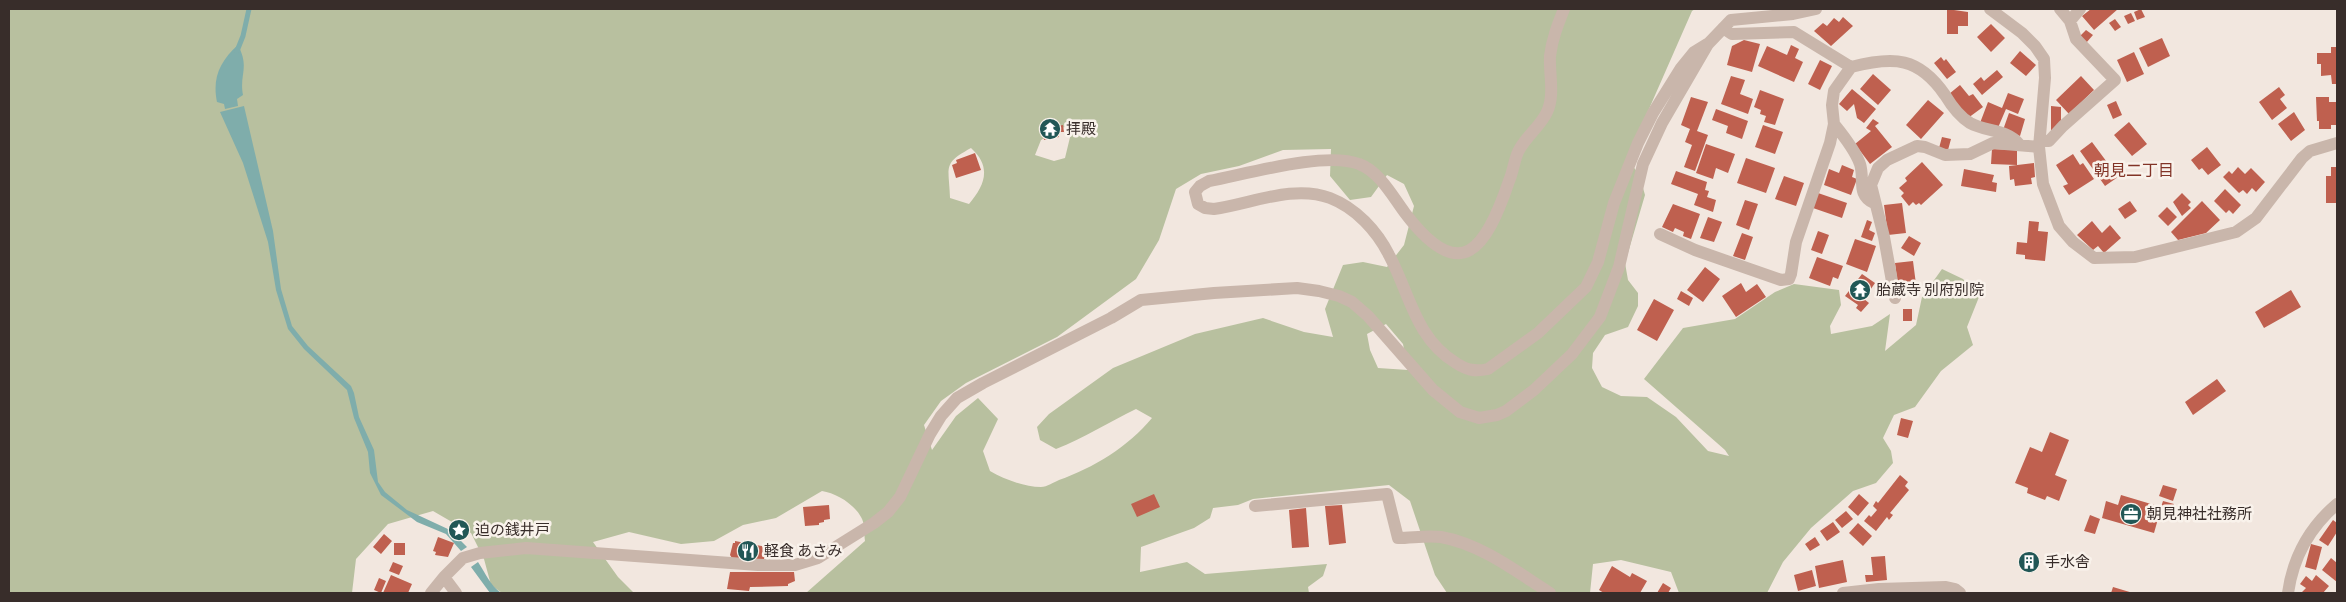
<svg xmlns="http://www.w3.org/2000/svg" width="2346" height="602" font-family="Signika,'Noto Sans JP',sans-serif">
	<rect width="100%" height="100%" fill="#f2e7df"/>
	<path fill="#b8c09f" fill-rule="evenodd" d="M9,9H1695L1692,11L1627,159L1639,174L1645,195L1625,263L1628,280L1638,293V306L1628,327L1605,335L1593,353L1592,368L1602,387L1621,396L1647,397L1676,417L1708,451L1729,456L1725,450L1644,379L1683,328L1735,319L1775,292L1794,284L1839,290L1841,305L1830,326L1831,334L1872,326L1890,314L1885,351L1916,325L1922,297L1942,269L1963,279L1979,297L1967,327L1973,345L1941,371L1915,407L1894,415L1883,438L1891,451L1893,463L1876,483L1853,491L1811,528L1783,562L1767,593H1679L1671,572L1621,560L1593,564L1590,593H1447L1435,575L1410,501L1389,485L1253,499L1238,505L1213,508L1210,518L1194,528L1141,547L1140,572L1187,562L1205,574L1327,564L1323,576L1308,587L1309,593H806L865,541C864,534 865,523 861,517C854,504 836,493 822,491L776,518L743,525L714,541L681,544L629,532L593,542L618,577L634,593H502L491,585L484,559L471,533L433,511L388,524L356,559L352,593H9ZM1066,126L1072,129L1065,158L1054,161L1035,155L1041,140ZM971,148C992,167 985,185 969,204L950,198C949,166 942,164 971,148ZM1331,149L1330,176L1350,200L1371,197L1387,175L1404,184L1414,206L1404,245L1387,267L1363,262L1343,265L1325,309L1333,337L1304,332L1263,318L1195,334L1113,368L1049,414L1037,427L1040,440L1056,449C1084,438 1109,422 1136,409L1152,418C1128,447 1093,468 1059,480C1054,482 1047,487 1041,487C1024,487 1004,479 990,471L983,451L998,419L978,398L956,416L932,450L924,425L941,401L966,383L1057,337L1136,279L1159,240L1176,189L1201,174L1239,166L1283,150ZM1386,324L1403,344L1408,370L1378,368L1370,350L1367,334Z"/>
	<path fill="#7fadab" d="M238,45C250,68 239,74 243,95L237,99L238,106L225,109L224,104L217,102C212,78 220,61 238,45Z
		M244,106L273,231L281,289L292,326L308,346L351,386L354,393L359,417L374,450L378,482L385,492L407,510L450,530L467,547L461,551L446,534L417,522L381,495L370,473L368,452L354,418L347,390L304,349L288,329L276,290L268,242L243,163L220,112Z
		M478,562C486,574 490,585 501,593H490L471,567Z"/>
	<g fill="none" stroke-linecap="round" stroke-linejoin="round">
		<path stroke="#7fadab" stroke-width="5" d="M237,51L243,36L249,9"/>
	</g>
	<path fill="#bf604f" d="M1947,9L1968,12V26H1958V34H1947Z
		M2091,9H2118L2094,30L2082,16Z
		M2141,9L2145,17L2137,20L2134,12Z
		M2131,13L2135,21L2128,24L2124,16Z
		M1843,17L1853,26L1831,46L1814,31L1823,23L1827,26L1834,18L1839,22Z
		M2115,19L2121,27L2115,31L2109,23Z
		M1991,24L2005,38L1991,52L1977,37Z
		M2086,30L2093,35L2086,43L2079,37Z
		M2162,38L2170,56L2148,67L2139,48Z
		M1744,40L1760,44L1752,72L1727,65L1732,46Z
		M1791,45L1799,49L1795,58L1803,62L1794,82L1758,66L1767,46L1787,55Z
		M2331,47H2337V84H2332L2331,75L2321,76V64H2317V53H2331Z
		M2020,51L2036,65L2026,76L2010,63Z
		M2134,52L2144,74L2127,82L2117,60Z
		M1941,57L1944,61L1946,59L1956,72L1947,79L1934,63Z
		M1820,60L1832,66L1820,90L1808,84Z
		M1997,70L2003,77L1982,95L1973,84L1981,77L1984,81Z
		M1873,74L1891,90L1878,105L1860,89Z
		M1731,76L1745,80L1740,94L1753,99L1748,114L1721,104Z
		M2081,76L2094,90L2069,114L2056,100Z
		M1960,85L1969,96L1973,94L1983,107L1968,118L1949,94Z
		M2279,87L2285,95L2280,99L2287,108L2272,120L2259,102Z
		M1852,89L1876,109L1864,123L1857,118L1854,104L1847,111L1839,104Z
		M1760,90L1784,99L1775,125L1764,122L1766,116L1760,114L1761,110L1754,107Z
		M2008,93L2024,99L2018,114L2006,109L1997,130L1980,123L1988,102L2002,108Z
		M1691,97L1708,102L1697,131L1708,135L1695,171L1684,167L1692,145L1685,142L1690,129L1681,125Z
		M2316,97H2329V102H2337V125H2331V129H2319V121H2317Z
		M1928,100L1944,113L1921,139L1906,125Z
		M2116,101L2122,115L2113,119L2107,105Z
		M2051,106L2061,107V125L2051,132Z
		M1716,109L1748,121L1742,139L1726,133L1728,126L1712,120Z
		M2294,112L2305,130L2291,141L2278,124Z
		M2009,113L2025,119L2020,136L2003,130Z
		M1873,119L1879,123L1875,126L1892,147L1870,164L1855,144L1871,131L1866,128Z
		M1057,122V126L1063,125L1064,132H1058L1059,137L1044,140L1041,125Z
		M2129,122L2147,144L2132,156L2114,135Z
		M1763,125L1783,132L1775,154L1755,147Z
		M1942,137L1951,139L1948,150L1939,148Z
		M2092,142L2118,177L2105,186L2080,151Z
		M1706,144L1735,154L1728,173L1716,168L1713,179L1696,173Z
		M2207,147L2221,165L2208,175L2202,168L2199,170L2191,160Z
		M1992,149L2017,150V165L1991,164Z
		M975,153L981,170L956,178L952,165L957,163L956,160Z
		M2073,154L2080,165L2083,163L2094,179L2069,195L2063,186L2068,184L2056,165Z
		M1746,158L1775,168L1766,193L1737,183Z
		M1922,162L1943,185L1921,205L1919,203L1916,205L1913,202L1909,206L1901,196L1904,193L1899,188L1907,181L1905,178Z
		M2034,163L2035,177L2031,178L2032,184L2015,186L2014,179L2010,180L2009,166Z
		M1842,165L1854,170L1852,177L1857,179L1851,195L1824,185L1829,169L1839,173Z
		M2238,167L2245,174L2251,168L2265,182L2256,192L2252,188L2247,194L2243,190L2239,193L2223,177L2229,171L2232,174Z
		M2331,167H2337V203H2326V176H2331Z
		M1964,169L1994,175L1992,182L1997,183L1996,192L1961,186Z
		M1676,171L1707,182L1705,190L1709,191L1707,197L1716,200L1713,212L1694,205L1698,194L1671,184Z
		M1784,176L1804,183L1796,206L1775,199Z
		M2225,189L2241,205L2233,214L2229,210L2226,213L2214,201Z
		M1818,193L1847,203L1842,218L1813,208Z
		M2182,193L2191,202L2188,205L2191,208L2182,216L2173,202Z
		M1745,200L1758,204L1749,230L1736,225Z
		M2130,201L2137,211L2125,219L2118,209Z
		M2202,201L2220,220L2206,233L2178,240L2171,232Z
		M1902,203L1906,233L1888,235L1884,205Z
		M1673,204L1700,214L1691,239L1683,236L1684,232L1675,228L1673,232L1662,227Z
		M2167,207L2177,217L2168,226L2158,216Z
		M1708,217L1722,222L1714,242L1700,238Z
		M1867,220L1872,222L1869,230L1875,233L1872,241L1861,237Z
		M2029,221L2039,222L2038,231L2048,232L2045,261L2025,259V255L2016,254L2017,242L2027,243Z
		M2092,221L2102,233L2110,225L2121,238L2104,253L2098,246L2093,250L2077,235Z
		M1818,231L1829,235L1822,254L1811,250Z
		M1742,233L1753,237L1745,260L1733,256Z
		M1909,236L1921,243L1914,256L1901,248Z
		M1855,239L1876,246L1867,272L1846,264Z
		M1817,257L1843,266L1838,279L1833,277L1830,286L1809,278Z
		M1913,261L1917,292L1907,294L1906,286H1898L1895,263Z
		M1705,267L1720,279L1703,302L1687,290Z
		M1862,274L1875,283L1864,299L1869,303L1861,312L1856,308L1858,305L1845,296Z
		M1741,283L1746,292L1757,284L1766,297L1736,317L1722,296Z
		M2291,290L2301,307L2264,328L2255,312Z
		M1681,291L1693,298L1689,306L1677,299Z
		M1654,299L1674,310L1657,341L1637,330Z
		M1903,309H1912V321H1903Z
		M2217,379L2226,391L2193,415L2185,402Z
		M1901,418L1913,421L1908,438L1897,435Z
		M2050,432L2069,440L2055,475L2067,480L2059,501L2047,496L2045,500L2027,493L2028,488L2015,483L2030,447L2042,452Z
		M1900,475L1908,482L1905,486L1909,490L1890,513L1893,515L1889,520L1887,517L1876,531L1864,521L1869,515L1871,517L1877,510L1873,506L1876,501L1878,503Z
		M2163,485L2177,489L2173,501L2159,496Z
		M1154,494L1160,507L1137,517L1131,504Z
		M1859,494L1869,503L1858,516L1848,507Z
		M2121,495L2161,507L2163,501L2174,504L2171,515L2160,512L2154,533L2102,518L2106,501L2118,505Z
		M829,505L830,519L824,520V522L819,523V525L805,526L803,507Z
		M1342,505L1346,543L1329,545L1325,506Z
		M1306,508L1309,547L1292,548L1289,510Z
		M1846,511L1853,519L1842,528L1835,520Z
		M2090,515L2100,519L2095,534L2084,531Z
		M2333,520L2337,523V532L2328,546L2319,540Z
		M1833,522L1840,532L1827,541L1820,531Z
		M1858,523L1872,536L1863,546L1849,533Z
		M384,534L392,541L381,554L373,547Z
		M438,537L454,543L448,557L435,555L436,552L433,551Z
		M1815,537L1820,545L1810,551L1805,544Z
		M735,541L766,547L764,559L732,558L730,555L733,543H735Z
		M394,543H405V555H394Z
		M2311,544L2322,547L2316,570L2305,567Z
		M2026,555L2036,558L2033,569L2023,566Z
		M1885,556L1887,580L1866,582L1865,575H1873L1871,557Z
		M2331,558L2337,563V582L2322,570Z
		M1843,560L1847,582L1819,588L1815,566Z
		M393,562L403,566L399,575L389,571Z
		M1612,566L1630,577L1632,573L1647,581L1640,593H1604L1599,590Z
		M1812,570L1816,586L1798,591L1794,575Z
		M730,572H794L795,581L788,584V586L750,587L749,591L727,589Z
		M391,575L412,584L408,593H383Z
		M2316,575L2329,586L2323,593H2301L2306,588L2300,584L2306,576L2312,581Z
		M379,578L386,581L381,593L374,590Z
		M1663,583L1671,588L1668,593H1657Z
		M2113,587L2133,593H2111Z"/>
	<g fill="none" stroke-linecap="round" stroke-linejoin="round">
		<path stroke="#c9b6ab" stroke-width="12" d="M1564,9C1558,24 1552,39 1550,56C1549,74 1555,95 1547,112C1540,127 1525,137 1518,152C1514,161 1513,172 1509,181C1486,249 1461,287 1405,213C1393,197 1379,171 1359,164C1325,151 1247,174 1209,181L1200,186L1195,192L1198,204L1205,208L1214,209C1251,204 1293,184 1330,198C1356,208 1377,231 1389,255C1410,294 1415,338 1456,363C1467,370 1475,372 1488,369L1538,333L1586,287L1598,262L1614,203L1638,143L1653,113L1681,68L1694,52L1707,44
			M1990,9L2022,33L2035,46L2044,59L2045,78L2039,147L2043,184L2059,226L2073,242L2094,258L2135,257L2236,232L2256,218L2302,158L2310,151L2337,143
			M2070,21L2080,9
			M1851,67C1894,56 1919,57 1945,95C1951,105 1960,117 1970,123C1986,132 2007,129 2019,144
			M1834,124C1843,135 1855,150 1860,164C1865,179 1856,195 1874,203
			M2040,141H2049L2063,126L2115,80L2076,39L2070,21L2060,9
			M1660,234L1695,250L1781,280L1789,279L1791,274L1796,242L1830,143L1834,124L1832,105L1834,91L1851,67L1794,32L1732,34L1723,28
			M1895,298L1884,237L1871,185L1878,168L1887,160L1917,146L1925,147L1945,155L1970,154L1993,143L2039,147
			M1255,506L1387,494L1398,538C1412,538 1427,535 1441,537C1481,544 1517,572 1550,593
			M444,577L463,558L480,553L526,548L758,565H795L818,558L874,523L888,512L900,497L930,434L941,416L957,398L983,383L1111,318L1141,300L1214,293L1297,288L1319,291L1339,296L1352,302L1368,316L1433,390L1460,412L1479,418L1497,415L1506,411L1534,390L1572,354L1600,317L1619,267L1643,164L1662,123L1708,44L1731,20L1793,14L1816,9
			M431,593L444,577L456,593
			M1843,593L1879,589L1946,587L1955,589L1960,593
			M2288,593C2293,558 2310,527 2337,504"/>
	</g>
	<defs>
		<g id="temple-disc" transform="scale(1.125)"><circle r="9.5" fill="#215756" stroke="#f9f2eb"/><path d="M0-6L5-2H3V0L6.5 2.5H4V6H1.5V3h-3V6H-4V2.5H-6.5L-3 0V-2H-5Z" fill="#fff"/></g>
		<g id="office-disc" transform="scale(1.125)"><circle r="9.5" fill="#215756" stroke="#f9f2eb"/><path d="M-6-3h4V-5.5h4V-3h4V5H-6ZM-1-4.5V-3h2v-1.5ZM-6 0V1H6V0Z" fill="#fff"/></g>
		<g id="sight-disc" transform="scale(1.125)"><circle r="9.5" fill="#215756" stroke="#f9f2eb"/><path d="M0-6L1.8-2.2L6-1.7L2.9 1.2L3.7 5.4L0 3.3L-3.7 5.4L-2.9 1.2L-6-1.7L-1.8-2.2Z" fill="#fff"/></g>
		<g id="restaurant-disc" transform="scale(1.125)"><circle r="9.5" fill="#215756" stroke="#f9f2eb"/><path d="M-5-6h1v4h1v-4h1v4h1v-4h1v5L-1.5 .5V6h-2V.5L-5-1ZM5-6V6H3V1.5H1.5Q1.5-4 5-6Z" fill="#fff"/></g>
		<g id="building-disc" transform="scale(1.125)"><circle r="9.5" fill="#215756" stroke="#f9f2eb"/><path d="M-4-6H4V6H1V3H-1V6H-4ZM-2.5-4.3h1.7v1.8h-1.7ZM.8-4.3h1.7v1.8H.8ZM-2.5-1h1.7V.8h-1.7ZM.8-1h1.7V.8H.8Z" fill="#fff"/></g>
	</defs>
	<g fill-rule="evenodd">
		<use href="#temple-disc" x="1050" y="129"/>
		<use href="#temple-disc" x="1860" y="290"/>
		<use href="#office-disc" x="2131" y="514"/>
		<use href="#sight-disc" x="459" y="530"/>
		<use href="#restaurant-disc" x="748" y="551"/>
		<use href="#building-disc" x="2029" y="562"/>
	</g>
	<g text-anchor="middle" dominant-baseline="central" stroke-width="5" stroke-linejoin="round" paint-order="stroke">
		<g font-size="15" fill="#382d2a" stroke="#f9f2eb" text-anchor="start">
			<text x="1066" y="129">拝殿</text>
			<text x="1876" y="290">胎蔵寺 別府別院</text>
			<text x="2147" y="514">朝見神社社務所</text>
			<text x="475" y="530">迫の銭井戸</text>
			<text x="764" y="551">軽食 あさみ</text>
			<text x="2045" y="562">手水舎</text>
		</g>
		<g font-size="16" fill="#823427" stroke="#f9f2eb">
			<text x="2134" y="171">朝見二丁目</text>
		</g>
	</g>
	<rect width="2346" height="602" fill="none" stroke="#382d2a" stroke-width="20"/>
</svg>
